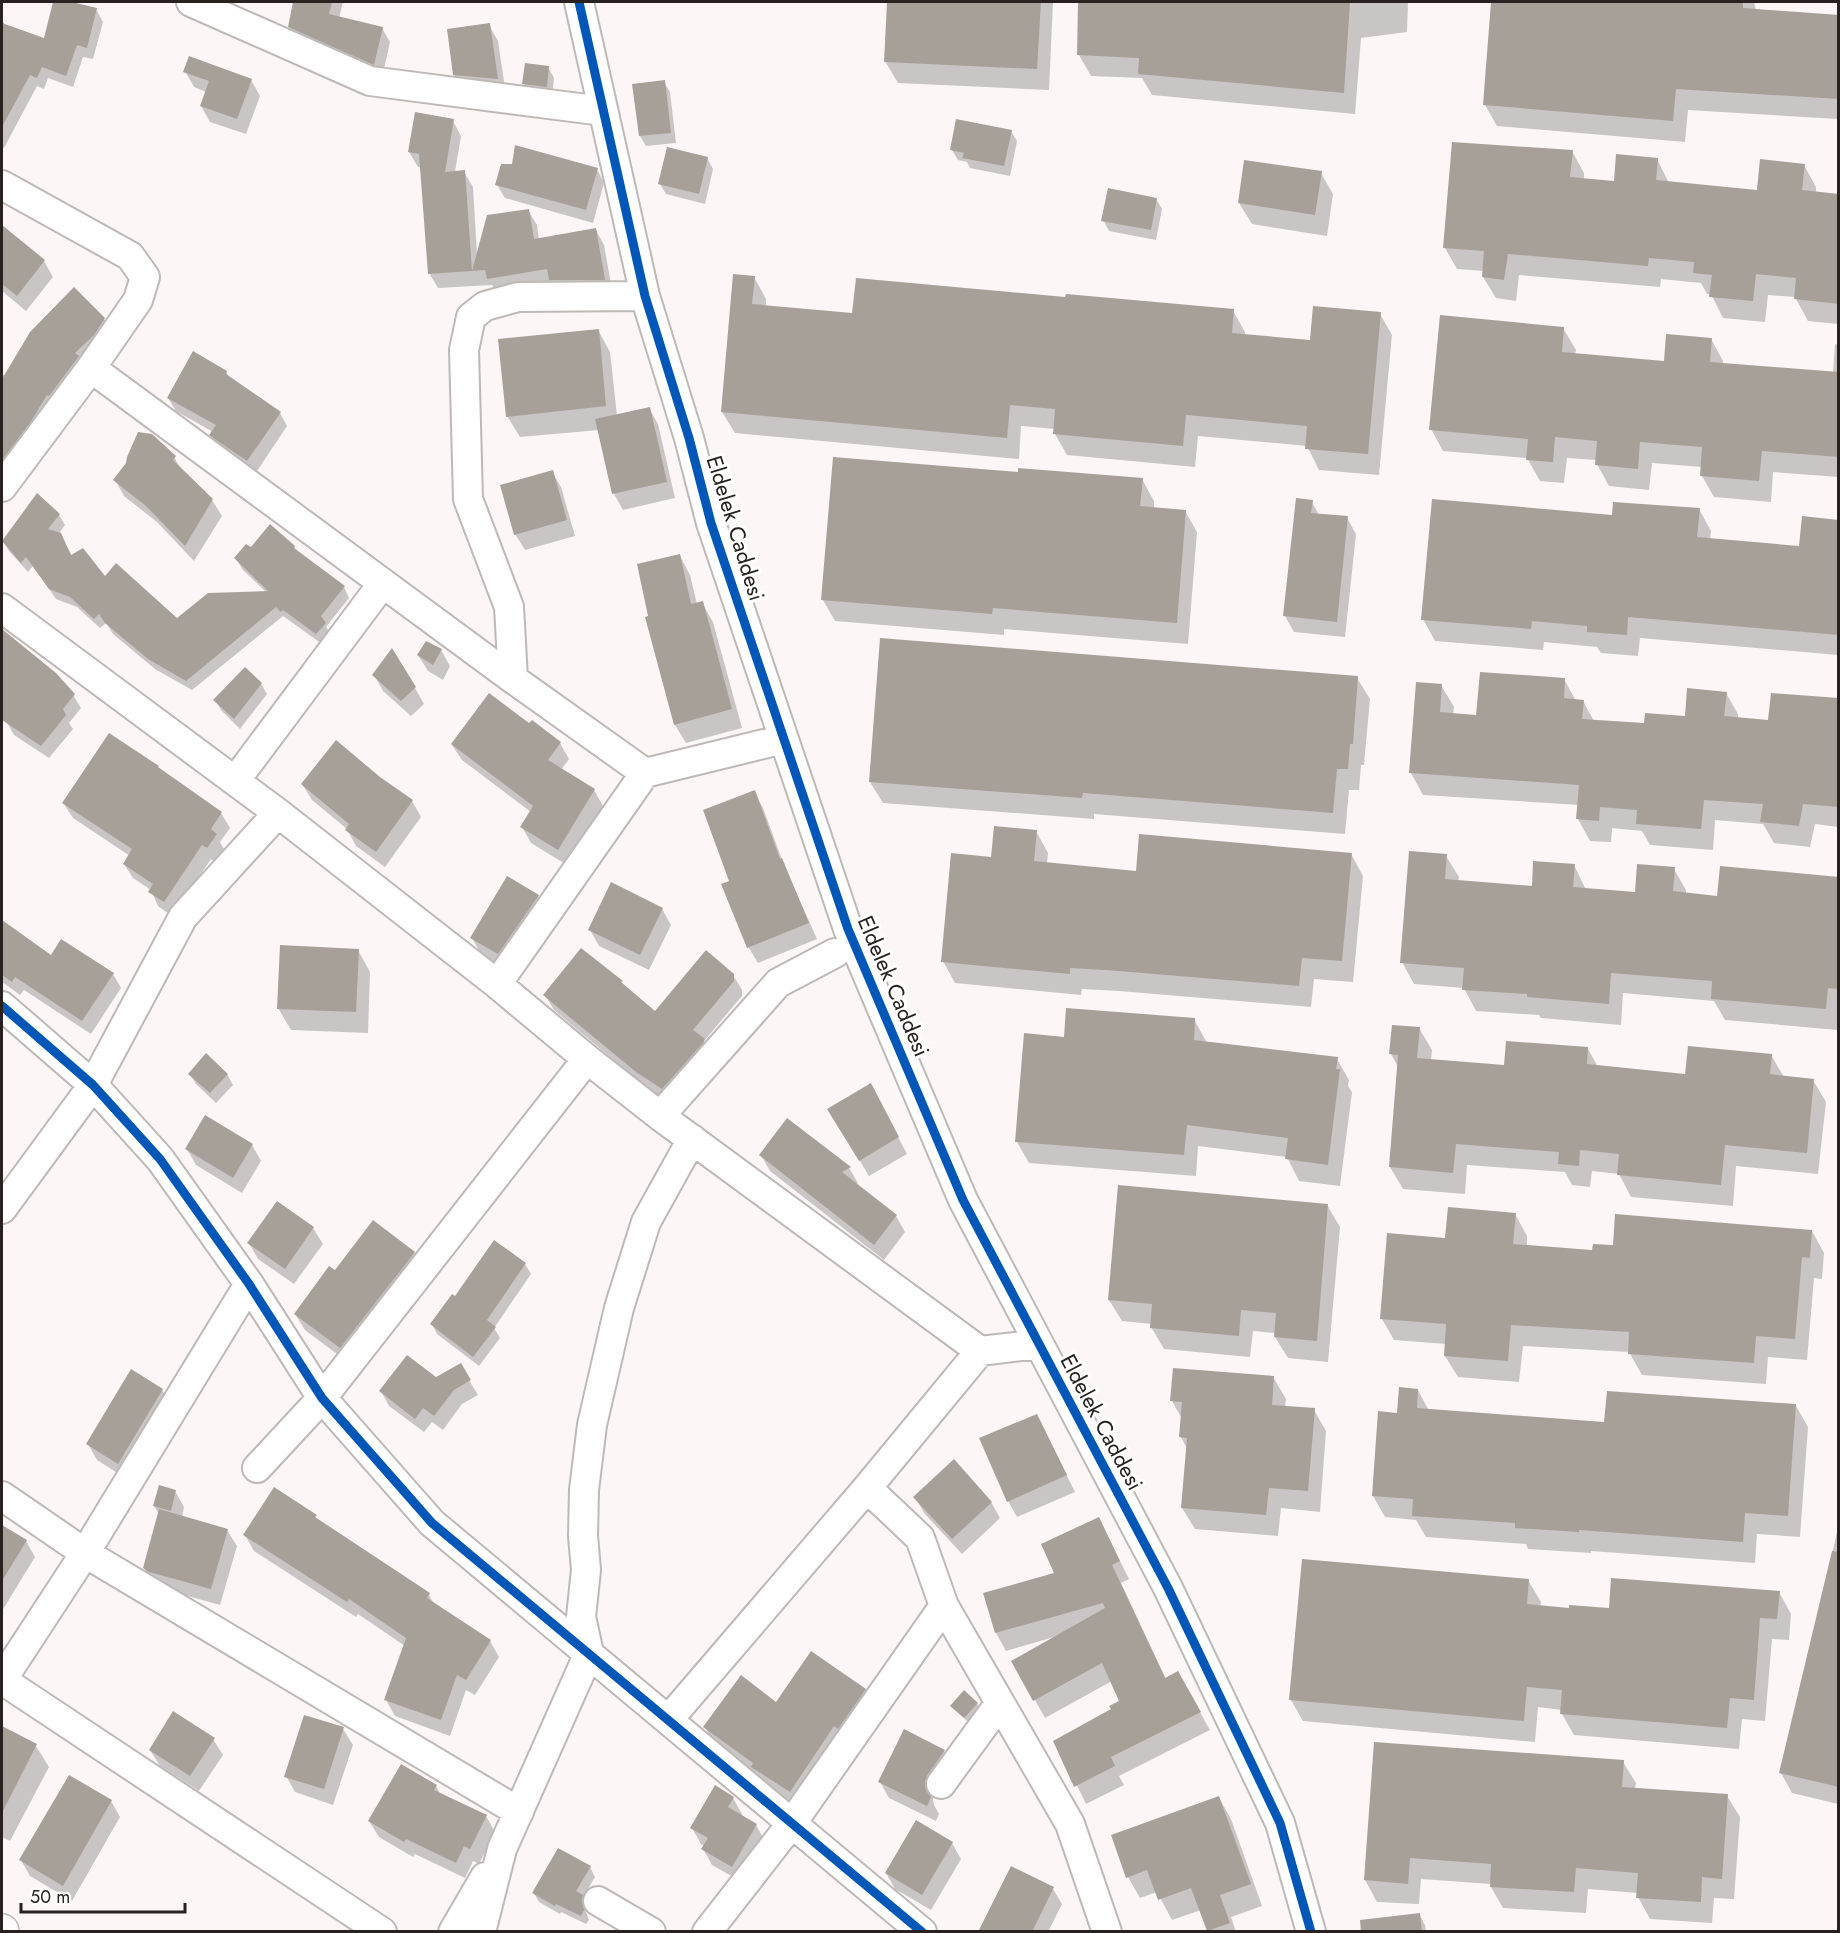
<svg xmlns="http://www.w3.org/2000/svg" width="1840" height="1933" font-family="Jost,sans-serif">
	<rect width="100%" height="100%" fill="#fcf7f6"/>
	<path fill="#0003" d="M55,2H67L96,9L103,22L93,59L83,57L73,87L48,78L44,89L37,86L4,148L2,147V21L6,26L45,40Z
		M295,2H343L339,18L382,28L390,42L382,78L297,40L289,26Z
		M888,2H1053L1049,90L898,83L885,61Z
		M1080,2H1408L1407,32L1361,38L1355,114L1152,95L1142,78L1091,76L1079,55Z
		M1493,2H1754L1756,11L1838,17V119L1688,110L1685,142L1497,126L1485,105Z
		M489,25L498,41L506,95L464,91L454,75Z
		M548,67L554,78L552,97L530,94L524,84Z
		M185,71L251,80L260,96L246,134L210,122L201,106L206,92L194,87Z
		M664,82L670,92L676,143L646,146L640,136L634,85Z
		M453,121L461,136L455,172H464L473,187L477,254L528,210L537,225L539,240L596,230L604,245L613,295L497,293L492,285L438,288L429,273L422,168L418,167L409,152Z
		M1011,131L1017,141L1010,176L970,168L967,162L958,160L952,150Z
		M1572,151L1584,173V180L1615,183L1657,159L1669,183L1758,192L1804,165L1816,187V193L1838,196V324L1808,321L1795,297L1768,295L1765,322L1723,318L1711,294H1707L1701,283L1661,279L1660,287L1519,275L1516,301L1496,298L1483,277L1484,271L1457,269L1445,248Z
		M707,158L713,169L705,204L666,194L660,184Z
		M597,169L604,183L593,223L505,198L497,185Z
		M1321,173L1333,194L1327,236L1252,224L1239,203Z
		M1156,199L1162,209L1156,240L1109,231L1103,220Z
		M7,231L44,261L53,277L26,311L2,291V238Z
		M754,277L766,299V307L854,314L1067,299L1233,311L1245,332V336L1311,342L1380,314L1392,335L1379,475L1319,470L1307,446L1198,436L1195,467L1067,455L1055,434V429L1021,426L1019,459L735,433L722,412Z
		M104,319L113,333L15,467L4,460L2,457V374L5,376Z
		M1563,328L1576,350L1575,355L1666,363L1711,339L1723,361V364L1833,373L1835,344L1838,345V477L1773,472L1771,502L1714,497L1702,476V467L1652,463L1649,490L1609,486L1597,464V460L1567,458L1564,483L1540,481L1527,458L1443,451L1431,429Z
		M598,330L610,352L617,416L649,408L658,424L675,498L623,510L614,494L599,430L520,437L507,416Z
		M226,372L230,378L280,413L287,426L255,474L219,448L211,435L213,432L176,411L168,398Z
		M174,457L182,471L212,500L222,516L194,561L157,522L124,496L115,480Z
		M552,472L561,487L575,536L525,550L515,534Z
		M1019,474L1142,479L1154,501V508L1185,511L1197,532L1188,644L1004,629V635L835,621L823,600Z
		M37,495L59,515L65,525L59,533L72,556L104,578L177,620L266,592L242,569L236,558L251,549L294,547L297,552L344,587L349,598L326,627L331,634L322,644L283,616L192,690L155,669L113,634L106,623L100,628L77,607L56,599L33,566L28,572L9,551L3,541Z
		M1312,502L1319,515L1347,518L1356,534L1345,637L1294,632L1285,616Z
		M1699,509L1711,531L1710,540L1801,548L1838,521V655L1640,638L1638,656L1601,653L1597,647L1544,642L1543,650L1435,641L1423,619L1613,516Z
		M680,556L690,575L697,604L702,603L713,622L742,728L686,743L675,725L647,618L649,617Z
		M9,636L73,695L81,708L69,723L73,729L49,758L14,735L6,721L2,703V643Z
		M441,650L450,666L443,680L428,671L418,655Z
		M374,675L415,688L424,704L411,716L383,691Z
		M1357,678L1370,699L1364,765H1361L1359,790H1349L1345,834L1094,814V819L883,803L870,782Z
		M1564,679L1576,701H1583L1594,721L1646,724L1686,718L1726,693L1738,714V718L1770,721L1838,699V827L1815,824L1810,847L1774,843L1763,824L1715,820L1713,850L1650,845L1642,831L1612,828L1611,842L1590,841L1578,819L1579,805L1423,795L1411,773L1441,685L1454,707L1453,715L1478,716Z
		M261,684L267,694L240,729L221,710L215,700Z
		M532,722L560,743L569,759L561,770L594,790L603,806L567,865L531,843L522,827L531,812L462,760L452,745L530,726Z
		M160,771L221,813L230,828L220,842L224,849L216,862L211,859L172,916L158,906L151,890L133,878L124,864L130,856L73,818L64,804Z
		M380,778L412,801L421,817L385,867L356,846L347,829L312,800L302,784Z
		M754,792L763,808L784,865L817,939L758,963L749,948L723,885L731,882Z
		M1036,831L1048,853L1047,864L1138,872L1351,854L1363,876L1353,982L1314,979L1311,1007L1119,991L1082,989L1081,995L955,983L943,961L992,858Z
		M1446,856L1459,877L1458,882L1533,887L1574,865L1586,890L1636,894L1674,869L1686,890V894L1838,929V1030L1725,1020L1714,1001L1623,993L1621,1025L1541,1018L1539,1015L1476,1011L1464,988L1414,984L1402,962Z
		M538,896L547,912L507,969L481,954L472,938Z
		M662,909L671,925L649,970L599,946L590,930Z
		M7,926L52,957L113,974L121,988L91,1034L24,990L20,995L2,982V934Z
		M358,950L370,972L368,1033L291,1030L278,1008Z
		M581,950L621,982L624,987L655,1013L733,975L742,990V996L704,1041L713,1055L671,1103L646,1087L554,1010L545,995Z
		M1194,1019L1207,1043L1337,1059L1349,1080L1348,1086L1352,1092L1340,1186L1299,1181L1287,1157L1198,1146L1196,1176L1029,1163L1017,1142Z
		M1419,1028L1432,1050L1431,1060L1505,1066L1588,1049L1598,1067L1686,1075L1771,1055L1784,1077L1813,1080L1826,1102L1818,1174L1736,1166L1733,1206L1631,1197L1619,1174L1592,1171L1590,1187L1572,1185L1565,1172L1467,1165L1465,1194L1403,1189L1390,1167L1398,1067L1391,1054Z
		M190,1074H227L233,1085L216,1103L196,1084Z
		M879,1100L907,1154L869,1176L829,1109Z
		M252,1145L261,1161L242,1193L196,1165L187,1149Z
		M761,1155L849,1168L858,1183L856,1184L896,1216L905,1232L884,1260L770,1171Z
		M278,1203L313,1228L323,1244L294,1284L258,1259L249,1243Z
		M1327,1205L1340,1227L1328,1362L1288,1358L1275,1337L1276,1333L1253,1331L1250,1357L1164,1349L1151,1327L1152,1324L1122,1321L1109,1300Z
		M1515,1214L1527,1236V1247L1594,1252L1614,1247L1812,1231L1824,1253L1822,1279L1814,1278L1807,1360L1768,1357L1766,1384L1642,1375L1629,1352L1523,1346L1519,1382L1458,1377L1445,1356L1446,1344L1394,1340L1382,1319L1447,1239Z
		M414,1253L423,1269L349,1363L305,1330L295,1314L335,1272Z
		M525,1264L531,1274L494,1328L500,1338L479,1366L437,1334L432,1324Z
		M460,1365L478,1395L462,1404L443,1430L432,1422L424,1432L389,1406L381,1391L436,1379Z
		M132,1371L162,1390L172,1406L127,1479L97,1460L88,1444Z
		M1273,1377L1286,1399L1285,1407L1314,1410L1326,1431L1320,1512L1281,1508L1278,1536L1195,1529L1182,1508L1187,1449L1181,1437L1182,1419L1172,1401Z
		M1418,1390L1429,1411L1606,1423L1796,1406L1808,1427L1800,1537L1757,1534L1755,1563L1591,1551V1553L1528,1549L1526,1544L1426,1537L1416,1520L1385,1517L1373,1496L1398,1415Z
		M1045,1432L1075,1492L1017,1517L1008,1501Z
		M175,1491L184,1507L182,1517L227,1530L237,1546L220,1605L159,1588L154,1584L144,1568L159,1514L154,1506Z
		M915,1497L991,1502L1000,1518L962,1554L924,1513Z
		M315,1516L319,1522L429,1595L435,1606L490,1641L499,1657L475,1695L466,1690L450,1736L395,1716L386,1700L405,1646L358,1614L356,1617L254,1551L245,1535Z
		M1099,1519L1129,1579L1121,1583L1166,1679L1188,1691L1210,1730L1119,1776L1124,1785L1086,1804L1055,1741L1113,1710L1121,1702L1112,1681L1045,1718L1013,1661L1054,1637L1006,1651L996,1633L985,1594L1056,1574Z
		M2,1526L26,1541L35,1557L2,1611Z
		M1838,1528V1804L1792,1793L1781,1773Z
		M1528,1580L1541,1602L1540,1607L1570,1610H1610L1779,1592L1791,1614L1789,1640L1772,1639L1765,1721L1742,1719L1739,1749L1574,1735L1562,1714V1710L1538,1707L1535,1742L1303,1721L1291,1700Z
		M865,1690L874,1706L800,1807L762,1782L758,1774L714,1743L705,1727L777,1704Z
		M977,1704L980,1708L968,1722L952,1706Z
		M2,1728L36,1746L49,1767L10,1841L2,1837Z
		M343,1729L353,1745L333,1805L295,1792L286,1776Z
		M905,1731L944,1751L953,1767L936,1791L933,1799L934,1805L939,1814L936,1821L889,1798L880,1782Z
		M213,1739L223,1755L199,1791L160,1766L150,1750Z
		M1375,1744L1623,1762L1636,1783L1635,1789L1727,1796L1740,1817L1734,1899L1714,1898L1712,1923L1650,1919L1638,1897V1893L1588,1889L1586,1913L1503,1908L1491,1887V1884L1421,1879L1419,1904L1377,1902L1365,1880Z
		M436,1786L441,1795L486,1816L495,1832L479,1864L473,1861L465,1878L415,1854L413,1857L379,1837L369,1821Z
		M733,1798L742,1814L741,1817L756,1825L765,1841L742,1882L712,1865L703,1849L705,1846L701,1844L692,1828Z
		M1219,1798L1231,1819L1262,1906L1231,1917L1236,1932H1209L1201,1910L1172,1920L1157,1892L1140,1898L1128,1877Z
		M111,1801L120,1817L72,1901L30,1876L21,1860Z
		M952,1843L961,1859L931,1910L895,1889L886,1873Z
		M590,1867L595,1877L583,1897L588,1905L586,1912L589,1920L586,1924L561,1912L560,1914L539,1902L534,1893Z
		M1053,1889L1062,1904L1048,1932H983Z
		M1419,1914L1425,1925L1426,1932H1367Z"/>
	<path fill="#a7a099" d="M53,2H72L97,8L87,48L77,45L66,76L42,67L37,78L30,75L2,127V23L44,38Z
		M293,2H332L329,14L383,27L374,65L288,27Z
		M887,2H1041L1037,69L884,62Z
		M1078,2H1350L1344,93L1138,74L1139,58L1077,55Z
		M1491,2H1743V8L1839,15V99L1676,89L1673,121L1483,105Z
		M490,23L498,79L453,75L447,29Z
		M189,56L252,79L237,119L200,106L209,81L183,72Z
		M525,63L549,66L547,87L522,84Z
		M665,80L671,133L639,136L632,84Z
		M415,112L454,119L445,172L465,170L472,271L487,215L529,209L534,239L596,228L605,280H549L547,269L487,279L485,270L428,274L419,154L408,152Z
		M956,119L1012,130L1004,166L962,158L964,153L950,150Z
		M1452,142L1573,150L1570,177L1614,181L1616,154L1658,158L1656,180L1757,190L1760,159L1805,164L1802,190L1839,194V304L1794,299L1796,278L1756,274L1753,301L1709,297L1712,275L1693,273L1694,262L1649,258L1648,266L1508,254L1504,280L1482,277L1484,251L1443,248Z
		M515,145L598,168L586,210L495,185L501,164H512Z
		M667,147L708,157L699,194L658,184Z
		M1244,160L1322,171L1315,215L1238,203Z
		M1108,188L1157,198L1151,230L1101,221Z
		M2,225L45,260L17,296L2,284Z
		M733,274L755,276L752,304L852,313L856,278L1065,297L1066,294L1234,309L1232,333L1310,340L1313,306L1381,312L1368,454L1305,449L1307,426L1186,415L1183,446L1053,434L1055,409L1010,405L1007,438L721,412Z
		M74,287L105,318L94,335L75,353L79,356L49,396L47,395L30,423L2,460V379L30,332Z
		M1440,315L1564,327L1562,352L1664,361L1666,334L1712,338L1710,362L1839,372V457L1762,451L1759,481L1700,476L1702,447L1640,442L1638,469L1595,465L1597,441L1555,437L1553,462L1526,460L1528,439L1429,430Z
		M599,329L606,406L506,417L498,339Z
		M193,351L227,371L226,374L281,412L247,461L209,435L216,425L167,398Z
		M650,407L667,482L612,494L595,419Z
		M138,432L152,434L176,456L173,460L213,499L185,546L146,506L113,480L126,463L127,457Z
		M833,457L1018,472V468L1143,478L1140,506L1186,510L1177,623L993,608L992,614L821,600Z
		M553,470L567,520L514,535L500,485Z
		M37,493L60,514L48,529L61,533L71,555L83,548L105,576L116,563L177,618L208,593L268,591L234,558L246,544L251,547L270,524L295,546L294,548L345,586L321,616L326,623L316,634L283,610L281,612L276,607L186,681L148,659L105,623L99,614L94,619L70,597L49,589L26,557L21,563L2,541Z
		M1296,498L1313,500L1311,513L1348,516L1337,622L1283,616Z
		M1432,499L1612,515L1613,502L1700,508L1697,537L1799,546L1802,516L1839,520V635L1628,617L1627,635L1587,632V626L1532,621L1531,629L1421,620Z
		M680,554L691,604L703,601L732,709L674,725L645,617L648,616L637,564Z
		M2,629L56,673L75,694L63,709L66,715L41,746L2,720Z
		M880,638L1358,676L1353,744H1350L1348,769H1337L1333,813L1083,793L1082,798L869,782Z
		M426,641L442,649L433,665L417,655Z
		M392,648L416,687L401,701L372,675Z
		M245,667L262,683L234,719L213,700Z
		M1480,672L1565,678L1564,698L1584,700L1582,719L1644,723L1645,713L1685,716L1687,688L1727,692L1724,716L1768,720L1771,693L1839,698V807L1803,804L1799,826L1760,822L1763,804L1704,800L1701,829L1636,824L1637,810L1600,807L1599,821L1576,819L1579,785L1409,773L1416,682L1442,684L1440,712L1476,715Z
		M489,693L529,723L532,720L561,742L548,760L595,789L558,850L520,827L533,806L451,744Z
		M109,733L159,766L158,767L222,812L211,829L217,834L207,848L202,845L164,902L148,892L153,884L123,864L132,849L62,803Z
		M336,740L380,777L413,800L376,852L345,830L349,824L301,784Z
		M755,790L780,859L782,858L809,923L747,948L721,884L729,881L703,810Z
		M994,826L1037,830L1034,861L1136,871L1139,834L1352,853L1342,961L1302,958L1299,986L1106,970L1070,968V974L941,962L951,853L991,857Z
		M1409,851L1447,854L1445,879L1532,886L1533,861L1575,864L1573,887L1635,892L1637,864L1675,867L1673,891L1717,896L1720,866L1839,877V989L1828,988L1826,1009L1711,999L1712,981L1611,973L1609,1004L1527,997V994L1462,990L1464,968L1400,963Z
		M507,876L539,895L498,954L470,938Z
		M611,882L663,908L640,955L588,930Z
		M2,920L51,955L61,939L114,973L82,1021L15,977L12,982L2,975Z
		M280,945L359,949L356,1012L277,1009Z
		M581,948L623,981L621,982L655,1011L706,950L734,974V981L693,1030L705,1039L703,1043L662,1089L636,1072L543,995Z
		M1066,1008L1195,1018L1194,1040L1338,1057L1336,1069H1340L1328,1165L1285,1159L1288,1138L1187,1125L1184,1155L1015,1142L1024,1033L1064,1037Z
		M1392,1025L1420,1027L1417,1058L1504,1065L1506,1041L1588,1047L1587,1064L1685,1074L1688,1046L1772,1054L1770,1074L1814,1079L1807,1153L1725,1145L1721,1185L1617,1175L1619,1154L1580,1150L1579,1166L1558,1164L1559,1152L1456,1144L1453,1173L1389,1167L1398,1055L1389,1054Z
		M206,1053L228,1074L210,1093L188,1074Z
		M871,1083L899,1137L859,1161L827,1109Z
		M205,1115L253,1144L233,1178L185,1149Z
		M787,1118L851,1167L842,1172L897,1215L874,1245L759,1155Z
		M1118,1185L1328,1204L1317,1341L1274,1337L1276,1313L1241,1310L1239,1336L1150,1328L1152,1304L1108,1300Z
		M277,1201L314,1227L285,1269L247,1243Z
		M1448,1207L1516,1213L1513,1244L1592,1250L1593,1244L1613,1245L1615,1214L1812,1230L1810,1258L1802,1257L1795,1339L1756,1336L1754,1363L1628,1354L1629,1332L1511,1325L1508,1361L1444,1356L1446,1324L1380,1319L1387,1233L1445,1238Z
		M373,1220L415,1252L340,1348L294,1314L329,1266L335,1270Z
		M494,1240L526,1263L487,1320L496,1327L473,1357L430,1324L452,1294L455,1296Z
		M407,1355L436,1377L461,1363L471,1380L454,1390L434,1416L423,1408L415,1419L379,1391Z
		M1173,1368L1274,1376L1272,1405L1315,1408L1308,1491L1269,1488L1266,1515L1181,1508L1187,1438L1179,1437L1182,1402L1170,1401Z
		M131,1369L163,1389L118,1464L86,1444Z
		M1399,1387L1418,1389L1417,1408L1604,1422L1607,1391L1796,1404L1788,1516L1745,1513L1743,1542L1579,1530V1532L1515,1528V1523L1412,1516L1413,1499L1372,1496L1378,1411L1397,1413Z
		M1037,1414L1067,1475L1007,1502L979,1438Z
		M954,1459L992,1502L952,1539L913,1497Z
		M159,1485L176,1490L171,1511L153,1506Z
		M274,1487L317,1515L315,1517L430,1593L427,1598L491,1640L466,1680L457,1675L441,1720L384,1700L406,1638L349,1599L347,1602L243,1535Z
		M159,1509L228,1529L211,1589L149,1572L143,1568Z
		M1099,1517L1120,1561L1112,1565L1165,1678L1178,1671L1201,1712L1111,1757L1115,1766L1074,1787L1053,1741L1111,1709L1109,1706L1119,1701L1102,1663L1033,1701L1011,1661L1105,1608L1103,1603L995,1633L983,1593L1054,1573L1041,1544Z
		M2,1525L27,1540L2,1581Z
		M1832,1551L1839,1552V1787L1779,1773Z
		M1302,1559L1529,1579L1527,1604L1569,1608V1605L1609,1608L1611,1578L1780,1591L1777,1619L1760,1618L1754,1700L1730,1698L1727,1728L1560,1714L1562,1690L1527,1687L1524,1721L1289,1700Z
		M811,1651L866,1689L838,1729L834,1726L790,1792L751,1767L753,1763L703,1727L741,1675L776,1702Z
		M964,1690L978,1703L964,1718L950,1706Z
		M173,1711L215,1738L190,1776L149,1750Z
		M304,1715L344,1727L324,1789L284,1777Z
		M2,1726L37,1744L2,1813Z
		M904,1729L945,1750L928,1774L925,1782L926,1790L931,1797L927,1806L878,1782Z
		M1374,1742L1624,1760L1622,1787L1728,1794L1722,1879L1702,1877L1701,1902L1636,1898L1638,1873L1576,1868L1574,1892L1490,1887L1491,1864L1410,1858L1408,1884L1364,1880Z
		M401,1764L437,1785L434,1790L487,1815L470,1849L464,1846L456,1863L406,1839L404,1842L368,1821Z
		M69,1775L112,1800L63,1886L19,1860Z
		M715,1785L734,1797L728,1807L757,1824L732,1867L701,1849L708,1838L690,1828Z
		M1219,1796L1251,1884L1220,1895L1230,1923L1207,1931L1191,1888L1158,1900L1147,1870L1126,1878L1111,1835Z
		M916,1820L953,1842L922,1895L885,1873Z
		M558,1848L591,1866L576,1891L583,1895L582,1901L584,1910L581,1916L556,1904L555,1906L532,1893Z
		M1011,1866L1054,1887L1032,1932H978Z
		M1420,1913L1422,1932H1361L1360,1920Z"/>
	<g fill="none" stroke-linecap="round" stroke-linejoin="round">
		<g stroke="#beb8b6" stroke-width="32">
			<path id="minor" d="M191,2L370,81L603,111
				M579,2L645,296L689,438L711,523L848,929L963,1200L1168,1588L1280,1823L1311,1932
				M2,185L130,256L145,277L138,300L91,368L2,487
				M91,368L513,679L645,773
				M2,608L278,813L497,984L587,1059L660,1116L980,1351L1039,1344
				M513,679L509,607L468,499L464,350L471,317L485,306L518,297L645,296
				M235,781L383,583
				M497,984L645,773L784,739
				M2,1006L93,1085L160,1159L249,1284L322,1398L432,1523L922,1932
				M660,1116L778,983L835,953
				M2,1209L93,1085L183,917L278,813
				M257,1468L322,1398L587,1059
				M867,1488L920,1538L944,1606L1070,1824L1107,1932
				M2,1496L85,1553L519,1812
				M2,1680L85,1553L249,1284
				M2,1680L382,1932
				M669,1719L867,1488L980,1351
				M941,1784L1000,1703
				M598,1901L651,1932
				M453,1932L485,1877
				M481,1932L502,1849L589,1653L581,1617L586,1570L583,1536L584,1490L592,1425L619,1308L646,1222L692,1139
				M707,1932L792,1823L944,1606"/>
		</g>
		<g stroke="#beb8b6" stroke-width="36">
			<path id="major" d="M2,1931V1932"/>
		</g>
		<use href="#minor" stroke="#fffefe" stroke-width="28"/>
		<use href="#major" stroke="#fffefe" stroke-width="33"/>
		<g stroke="#fff" stroke-width="13">
			<path id="cycleway" d="M579,2L645,296L689,438L711,523L848,929L963,1200L1168,1588L1280,1823L1311,1932
				M2,1006L93,1085L160,1159L249,1284L322,1398L432,1523L922,1932"/>
		</g>
		<use href="#cycleway" stroke="#0057b8" stroke-width="9"/>
	</g>
	<g text-anchor="middle" dominant-baseline="central" stroke-width="6" stroke-linejoin="round" paint-order="stroke">
		<g font-size="22" fill="#28211f" stroke="#fff">
			<text transform="translate(736 528) rotate(73)">Eldelek Caddesi</text>
			<text transform="translate(894 986) rotate(67)">Eldelek Caddesi</text>
			<text transform="translate(1102 1422) rotate(62)">Eldelek Caddesi</text>
		</g>
	</g>
	<rect width="1840" height="1933" fill="none" stroke="#28211f" stroke-width="6"/>
	<path d="M21 1903v9h164v-9" fill="none" stroke="#28211f" stroke-width="3"/>
	<text x="30" y="1903" font-size="18" fill="#28211f" stroke="#ffffff" stroke-width="4.5" paint-order="stroke">50 m</text>
</svg>
